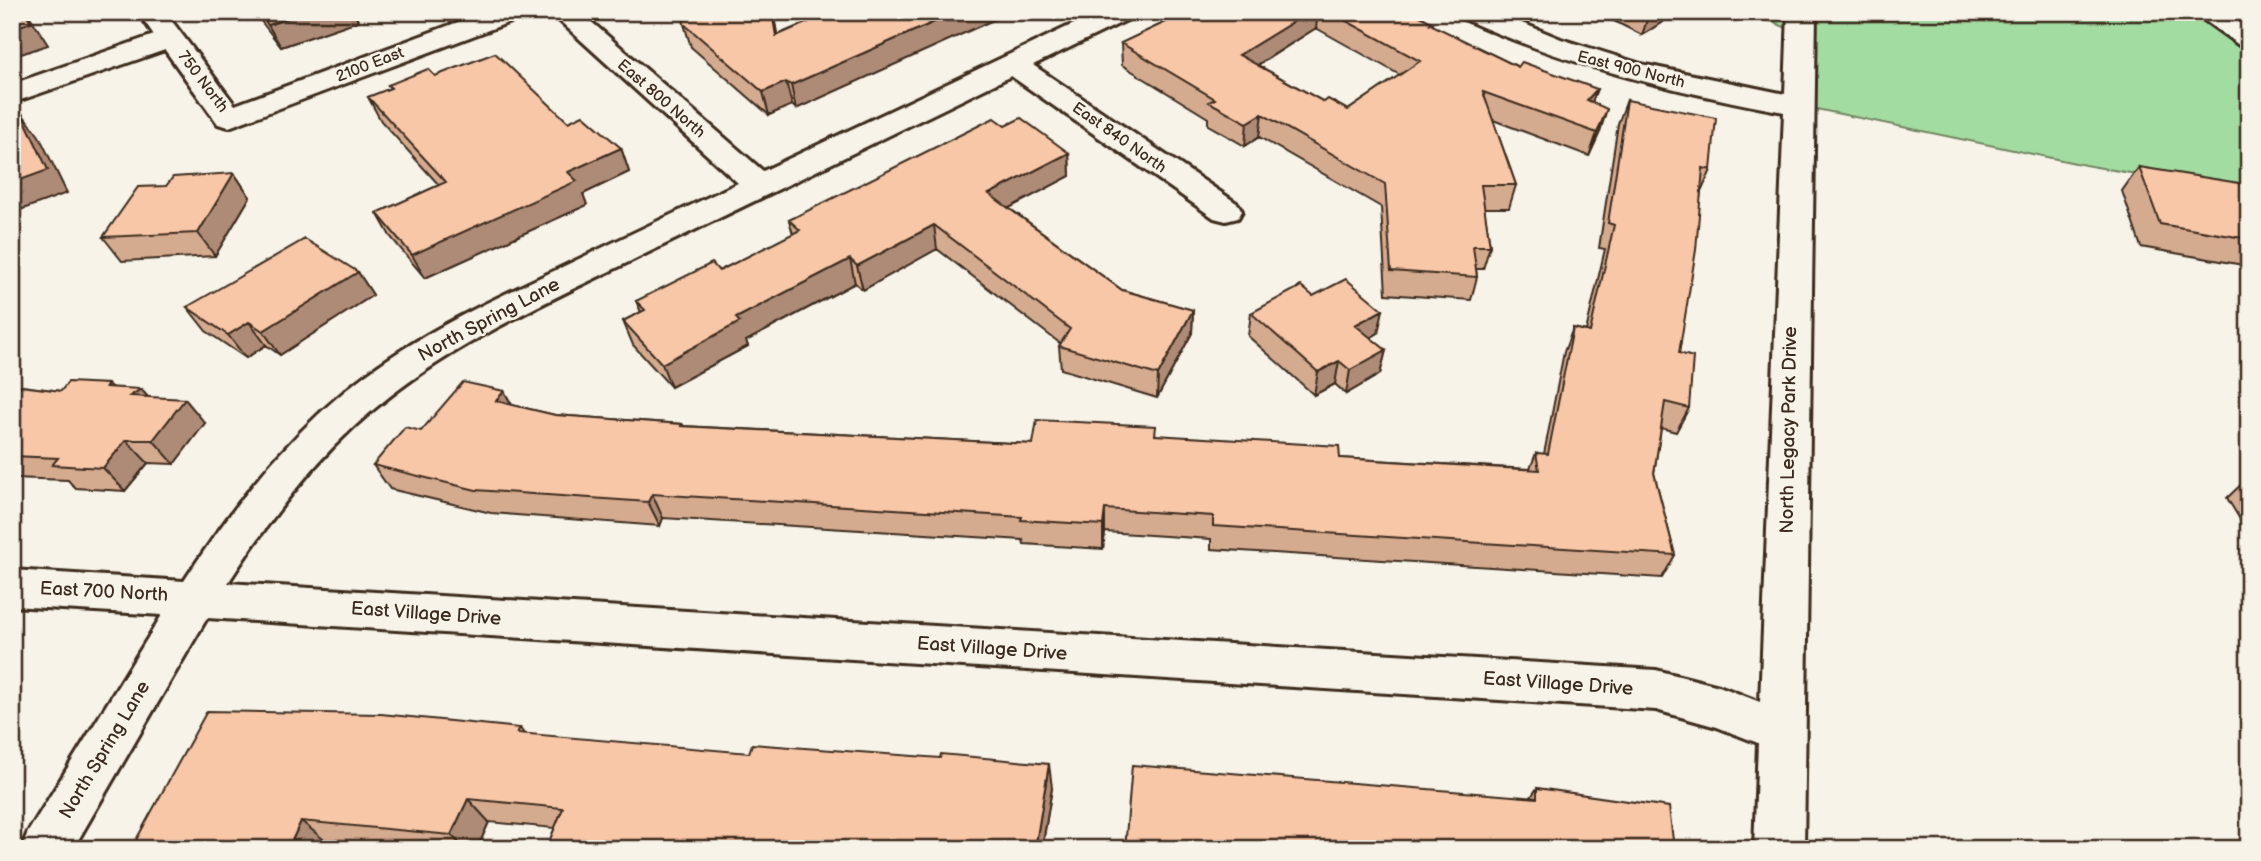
<svg xmlns="http://www.w3.org/2000/svg" width="2261" height="861" font-family="'Balsamiq Sans',sans-serif">
	<rect width="100%" height="100%" fill="#f7f3e8"/>
	<filter id="ink" filterUnits="userSpaceOnUse"><feTurbulence type="fractalNoise" baseFrequency=".0143" numOctaves="2"/><feDisplacementMap in="SourceGraphic" scale="14" xChannelSelector="R" yChannelSelector="G"/><feConvolveMatrix kernelMatrix="1 2 1 2 8 2 1 2 1" color-interpolation-filters="sRGB"/></filter>
	<g filter="url(#ink)">
		<path fill="#a3dca1" stroke="#6f8360" stroke-width="2" d="M1752,12H2206L2249,39V194L2085,165L1797,105L1799,34Z"/>
		<g fill="none" stroke-linecap="round" stroke-linejoin="round">
			<g stroke="#3b2a1e" stroke-width="6">
				<path id="minor" d="M138,12H165L235,105L485,12H524L521,18L229,127L218,124L165,50L12,103V84L154,35Z
					M550,12H580L763,171L1099,12H1134L1131,18L1033,65L1238,204L1242,211L1238,218L1226,221L1214,218L1011,76C890,135 770,194 649,252C554,299 455,341 374,409C315,458 269,520 228,583L1656,670L1719,686L1760,702L1784,112C1673,91 1565,65 1462,18L1459,12H1495L1561,39L1641,64L1785,94L1788,12H1816L1804,849H1754L1758,743L1717,727L1656,710L207,618L73,849H21L28,832L162,615L12,606V570L184,581C230,511 280,445 345,391C408,339 483,304 556,270C616,241 677,212 738,183Z
					M2193,12H2225L2249,27V47L2239,45Z"/>
			</g>
			<use href="#minor" fill="#f7f3e8" fill-rule="evenodd"/>
		</g>
		<path fill="#d5ab90" stroke="#3b2a1e" stroke-width="2" fill-rule="evenodd" d="M254,12H354L358,21L281,47Z
			M683,12H773L777,35L831,12L796,109L792,105L769,115L691,47L684,24Z
			M1187,12H1413L1433,23V26L1592,102L1600,132L1589,156L1493,120L1516,185L1509,208H1484L1490,246L1483,269H1476L1477,277L1471,300L1386,294L1381,207L1259,137L1245,146L1208,125V118L1122,65L1121,43ZM1316,28L1400,75L1348,110L1324,102L1258,65Z
			M1596,12H1678L1642,35Z
			M435,76L568,122L621,148L629,172L583,194L587,205L425,278L390,236L377,213L439,185L381,121L368,97L390,89L388,85Z
			M1627,100L1711,170L1701,192L1679,353L1689,408L1676,432L1661,428L1654,473L1675,555L1662,578L1211,549V539L1105,532L1103,549L1024,544L1023,540L663,518L660,526L491,513L390,489L373,465L421,431L504,391L512,405L555,415L682,424L684,426L1033,444L1155,435L1340,458L1530,469L1536,453L1544,454L1564,352L1573,328L1586,331L1605,249L1599,248L1618,124Z
			M1005,126L1069,153L1070,176L1009,208L1122,290L1193,310L1192,333L1157,398L1061,369L1059,346L1061,344L937,249L863,290L855,283L746,341L748,346L671,387L633,345L623,321L641,312L636,301L719,271L793,234L789,220Z
			M2139,167L2249,193V266L2141,247L2122,191Z
			M234,173L250,197L215,256L122,261L103,237L166,186Z
			M358,272L373,295L280,355L266,345L246,358L206,331L187,307Z
			M1313,296L1378,333L1370,338L1386,350L1380,374L1346,394L1335,384L1314,395L1248,336L1251,313Z
			M108,384L111,387L148,397L205,423L174,464L148,463L125,491L75,488L68,480L12,478V385L61,391Z
			M2249,477V534L2227,498Z
			M520,728L524,734L1052,788L1042,849H546L555,828L489,822L477,849H383L328,843L131,849Z
			M1537,788L1674,849L1531,797Z"/>
		<path fill="#ae8b76" stroke="#3b2a1e" stroke-width="2" d="M25,12H27L48,45L12,57V29Z
			M305,12H354L358,21L281,47L268,25Z
			M772,12H773L782,59L776,36Z
			M957,12H1011L796,109L791,85Z
			M1309,12H1318L1316,28L1238,77L1239,55Z
			M1652,12H1678L1642,35L1649,14Z
			M786,82L792,105L769,115L763,92Z
			M1597,89L1589,111L1587,100Z
			M1607,109L1600,132L1589,156L1597,133Z
			M21,112L39,136L67,193L12,213V183Z
			M1262,114L1259,137L1245,146L1247,123Z
			M621,148L629,172L583,194L587,205L425,278L412,255L568,172Z
			M1069,153L1070,176L992,217L989,194Z
			M234,173L250,197L215,256L198,233Z
			M934,225L937,249L863,290L857,266Z
			M850,259L855,283L746,341L748,346L671,387L662,364L736,318Z
			M358,272L373,295L280,355L263,331Z
			M1193,310L1192,333L1157,398L1158,375Z
			M1383,310L1378,333L1351,349L1355,325Z
			M249,322L266,345L246,358L228,335Z
			M1386,350L1380,374L1346,394L1350,370Z
			M1339,361L1335,384L1314,395L1318,372Z
			M141,389L161,412L130,396Z
			M504,391L518,416L496,401Z
			M185,399L205,423L174,464L153,440Z
			M126,440L148,463L125,491L103,468Z
			M652,494L663,518L660,526L648,502Z
			M1105,509V532L1103,549V525Z
			M12,706L19,711L12,721Z
			M1049,764L1052,788L1042,849H1035Z
			M468,799L489,822L477,849H465L451,835Z
			M301,821L328,843L326,849H288Z"/>
		<path fill="#f8c7a8" stroke="#3b2a1e" stroke-width="2" d="M12,12H25L31,22L12,29Z
			M259,12H305L268,25Z
			M683,12H772L776,36L831,12H957L791,85L786,82L763,92L684,24Z
			M1187,12H1309L1239,55L1324,102L1328,99L1348,110L1420,61L1330,12H1413L1433,23L1430,24L1518,67L1522,62L1597,89L1587,100L1607,109L1597,133L1483,92L1516,185H1481L1490,246H1473L1477,277L1391,271L1385,184L1262,114L1247,123L1209,102L1215,99L1121,43Z
			M495,53L568,122L583,115L621,148L568,172L577,181L412,255L377,213L446,182L368,97L391,88L388,85L428,69L435,76Z
			M1627,100L1716,118L1711,170L1703,168L1696,250L1679,353L1693,357L1689,408L1665,402L1654,473L1675,555L1213,526V516L1105,509L1103,525L1021,520L1022,517L652,494L648,502L476,490L373,465L405,427L421,431L463,382L504,391L496,401L555,415L682,424L681,426L1033,444L1037,420L1156,426L1155,435L1339,446L1340,458L1539,470L1536,453L1548,454L1573,328L1590,332L1614,225L1608,223Z
			M21,112L48,170L12,183V115Z
			M994,118L1005,126L1021,118L1069,153L989,194L1122,290L1193,310L1158,375L1059,346L1070,329L934,225L857,266L850,259L736,318L740,322L662,364L623,321L645,310L636,301L712,263L719,271L800,230L789,220Z
			M2139,167L2245,184L2249,193V239L2160,224Z
			M234,173L198,233L103,237L138,187L166,186L173,177Z
			M305,239L358,272L263,331L249,322L228,335L187,307Z
			M1346,279L1383,310L1355,325L1386,350L1350,370L1339,361L1318,372L1251,313L1301,286L1313,296Z
			M68,382L108,384L106,387L141,389L130,396L185,399L153,440H126L103,468L52,465L58,458L12,456V385L61,391Z
			M207,711L381,714L520,728L517,733L749,753L752,744L940,758L941,754L1049,764L1035,849H546L563,808L468,799L451,835L301,821L288,849H131Z
			M1132,765L1537,798V788L1669,807L1674,849H1125Z"/>
	</g>
	<g text-anchor="middle" dominant-baseline="central" stroke-width="5" stroke-linejoin="round" paint-order="stroke">
		<g font-size="16" fill="#3b2a1e" stroke="#f7f3e8">
			<text transform="translate(370 65) rotate(-21)">2100 East</text>
			<text transform="translate(1631 70) rotate(14)">East 900 North</text>
			<text transform="translate(203 82) rotate(53)">750 North</text>
			<text transform="translate(661 99) rotate(41)">East 800 North</text>
			<text transform="translate(1119 138) rotate(35)">East 840 North</text>
		</g>
		<g font-size="19" fill="#3b2a1e" stroke="#f7f3e8">
			<text transform="translate(489 320) rotate(-28)">North Spring Lane</text>
			<text transform="translate(1789 430) rotate(-89)">North Legacy Park Drive</text>
			<text transform="translate(104 592) rotate(3)">East 700 North</text>
			<text transform="translate(426 614) rotate(4)">East Village Drive</text>
			<text transform="translate(992 649) rotate(4)">East Village Drive</text>
			<text transform="translate(1558 684) rotate(4)">East Village Drive</text>
			<text transform="translate(105 750) rotate(-59)">North Spring Lane</text>
		</g>
	</g>
	<rect width="2261" height="861" fill="none" stroke="#f7f3e8" stroke-width="42"/>
	<rect x="21" y="21" width="2219" height="819" fill="none" stroke="#3b2a1e" stroke-width="2.5" filter="url(#ink)"/>
</svg>
